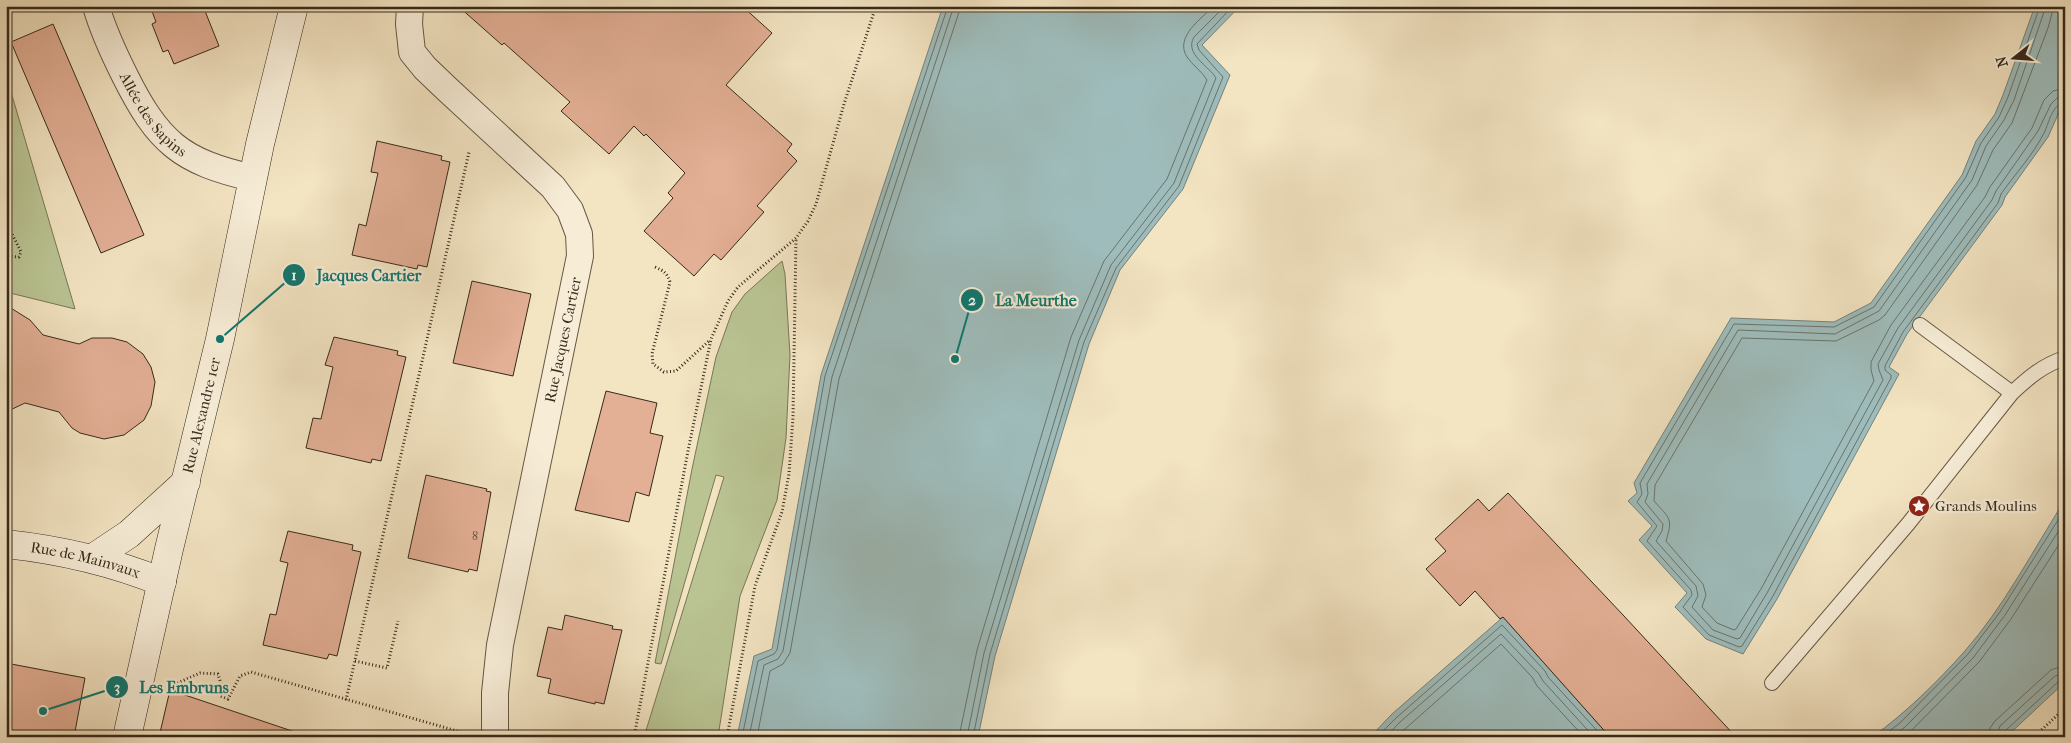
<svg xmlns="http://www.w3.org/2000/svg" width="2071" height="743" font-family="'IM FELL French Canon',serif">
	<rect width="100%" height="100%" fill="#f3e4c2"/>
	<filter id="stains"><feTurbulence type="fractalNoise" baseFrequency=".004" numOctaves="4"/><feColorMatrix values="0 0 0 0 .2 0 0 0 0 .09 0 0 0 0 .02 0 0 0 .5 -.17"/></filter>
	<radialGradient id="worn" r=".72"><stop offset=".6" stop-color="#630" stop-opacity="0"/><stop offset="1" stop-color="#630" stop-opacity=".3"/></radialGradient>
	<path fill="#bac493" stroke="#787757" d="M6,75L75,309L6,292Z
		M782,261L785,274L790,355L786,438L777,500L740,596L718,737H644L724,477L716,475L661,664L655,663L692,469L716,357L732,312L745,294Z"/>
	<path fill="#9ebcbb" stroke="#74827b" d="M943,6H1240L1202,45L1230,75L1183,189L1120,270L1089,344L995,656L978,737H737L754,656L772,649L821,375Z
		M2035,6H2065V105L2060,110L2048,137L2005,197L2002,205L1907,334L1889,367L1899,374L1777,599L1743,654L1706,639L1675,607L1687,593L1639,540L1652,526L1628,501L1637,493L1634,483L1731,318L1834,322L1871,303L1962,175L1976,141L1995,114L2003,95Z
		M2065,500V682L2006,737H1872C1906,713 1937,682 1964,652C2004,607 2033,550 2065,500Z
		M1503,617L1610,737H1370L1392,714Z"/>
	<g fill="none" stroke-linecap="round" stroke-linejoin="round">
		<path stroke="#6a736b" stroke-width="1" d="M2040,6L2008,97L1999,117L1981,143L1966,177L1874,307L1834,327L1734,324L1640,483L1642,494L1637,502L1657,526L1647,541L1691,590L1692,595L1683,607L1709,635L1739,647L1742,646L1773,596L1891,378V375L1885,370V366L1903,332L1998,203L2001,194C2015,174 2033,155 2044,133C2049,123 2052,104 2065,102
			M2046,6L2014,100L2004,120L1986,146L1972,180L1879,311L1835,334L1738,330L1647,484L1648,494L1645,502L1663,524L1662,531L1656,541L1696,586L1698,596L1692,607L1713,630L1737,639L1740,638L1767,593L1883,380L1879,370L1878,364L1898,328L1992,200L1996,191L2038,131L2051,104L2057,98L2065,96
			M2054,6L2048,28L2012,123L1993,150L1977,185L1885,315L1879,320L1836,341L1742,338L1655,485L1654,501C1670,519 1673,518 1666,541L1703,584L1706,595L1702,607L1717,623L1734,630L1736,629L1761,589L1874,381L1871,370V362L1891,325L1985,197L1990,187L2032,128L2044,100L2053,91L2065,88
			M742,737L758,661L774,654L777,650L825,376L948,6
			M749,737L764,665L778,659L783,651L832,377L954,6
			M757,737L770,671L783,664L790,653L839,379L961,6
			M959,737L977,650L1071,337L1104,261L1167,179L1207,80C1202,71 1192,65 1187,57C1174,37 1202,18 1214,6
			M967,737L984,653L1079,340L1111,265L1174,183L1216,78C1209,66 1184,54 1194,37L1225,6
			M973,737L990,654L1084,342L1116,268L1179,186L1223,77L1199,50L1197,44L1233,6
			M1377,737L1396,718L1502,625L1545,671L1548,677L1603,737
			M1386,737L1400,722L1501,634L1539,674L1543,681L1594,737
			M1396,737L1501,644L1532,677L1537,686L1584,737
			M1881,737L1900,723L1968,654L2000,612L2065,509
			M1892,737L1905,727L1973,658L2005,615L2065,521
			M1905,737L1979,662L2011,619L2065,535
			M1989,737L1990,728L1995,721L2051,670L2065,665
			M1996,737L2000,726L2055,676L2065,673
			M2003,737L2005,731L2059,681L2065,679"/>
	</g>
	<path fill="#e3af95" stroke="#362a1b" d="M150,6H203L219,46L174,64L168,50L163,52L152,24L156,22Z
		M458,6H742L772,33L726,85L792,144L787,151L797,161L757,206L764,212L721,260L714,254L694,276L644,231L673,198L668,193L685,173L646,134L644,136L634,126L609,154L561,111L570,102L504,43L502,45Z
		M53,24L144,235L101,253L11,42Z
		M377,141L442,156L441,160L450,162L427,267L418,265L417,269L352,255L359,224L366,226L378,173L371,172Z
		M472,281L531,294L513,376L453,363Z
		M6,305L30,320L43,335L79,344L92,338H112L127,342L143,354L151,367L155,382L151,406L144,420L124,435L104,439L80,433L72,428L59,412L25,403L6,412Z
		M334,337L398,351L397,355L406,357L381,461L372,459L371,463L306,448L313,418L321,419L333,367L325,365Z
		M606,391L657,403L650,433L663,436L649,496L636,492L629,522L575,510Z
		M426,475L487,489L486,491L491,492L477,571L469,569L468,572L408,558Z
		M1508,493L1624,616L1736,737H1610L1503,617L1500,619L1475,591L1460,606L1426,569L1446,551L1435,539L1478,499L1489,511Z
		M288,531L353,545L352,550L361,552L337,656L329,654L327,659L263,645L270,614L276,615L288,563L280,561Z
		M565,615L613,626L612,629L622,630L604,704L595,702V704L548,693L551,679L537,676L548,627L562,630Z
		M6,663L85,678L74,737H6Z
		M170,690L295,732L294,737H159Z"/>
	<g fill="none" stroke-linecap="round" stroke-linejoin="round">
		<g stroke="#655845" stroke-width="16">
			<path id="service" d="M1920,325L2012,393
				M1772,683L1908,524L2012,393C2028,378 2043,365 2065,358"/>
		</g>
		<g stroke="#655845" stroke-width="28">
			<g id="minor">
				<path id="s1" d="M96,6C103,31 114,54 125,76C158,142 181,162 253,178"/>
				<path d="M410,6L409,24L412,52L425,68L447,89L553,187L570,210L579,234L580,256L500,645L495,693V737"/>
			</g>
		</g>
		<g stroke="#362a1b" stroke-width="29">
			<g id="secondary">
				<path id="s2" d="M6,544C62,550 110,561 162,582"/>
				<path d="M93,558L129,534L186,482"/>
				<path id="s3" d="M127,737L169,549L220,339L260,144L294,6"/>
			</g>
		</g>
		<path stroke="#362a1b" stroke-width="3" stroke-dasharray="1 2.5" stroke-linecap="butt" d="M6,222L21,252L19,257L6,256
			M655,267C664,271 667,273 670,282L652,354L653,364L664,372L676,371L710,340
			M355,661L387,668L398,621
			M171,686L200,673L218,674L222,687L220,696L228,699L240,676L251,672L464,733
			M346,700L469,152
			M634,737L688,451L711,339L728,301L738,287L796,238L808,221L816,204L844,104L876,6
			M727,737L755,586L782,512L789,474L793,417L796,238
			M2034,737L2065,708"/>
		<use href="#service" stroke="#f7edd7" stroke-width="14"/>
		<use href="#minor" stroke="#f7edd7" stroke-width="26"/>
		<use href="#secondary" stroke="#f7edd7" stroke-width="28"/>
	</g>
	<defs>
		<g id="sight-disc" transform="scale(1.125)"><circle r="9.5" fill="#8f2418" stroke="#f7edd7"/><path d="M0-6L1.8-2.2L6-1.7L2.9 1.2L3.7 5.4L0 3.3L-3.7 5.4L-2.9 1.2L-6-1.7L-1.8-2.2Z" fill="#fff"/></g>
	</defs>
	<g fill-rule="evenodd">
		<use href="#sight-disc" x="1919" y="506"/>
	</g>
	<g text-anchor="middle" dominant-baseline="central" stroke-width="4.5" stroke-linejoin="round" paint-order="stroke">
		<g font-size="12" fill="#614b3a">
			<text x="475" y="536">8</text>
		</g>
		<g font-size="15" fill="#362a1b" stroke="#f7edd7">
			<text stroke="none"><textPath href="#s1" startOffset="124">Allée des Sapins</textPath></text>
			<text transform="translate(563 340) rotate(-78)">Rue Jacques Cartier</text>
			<text stroke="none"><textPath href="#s3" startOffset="330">Rue Alexandre 1er</textPath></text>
			<text stroke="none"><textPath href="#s2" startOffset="81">Rue de Mainvaux</textPath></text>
		</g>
		<g font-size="15" fill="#362a1b" stroke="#f7edd7" text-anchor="start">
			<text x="1935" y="506">Grands Moulins</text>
		</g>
	</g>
	<path fill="none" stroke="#0f766e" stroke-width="2" d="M220 339L294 275M955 359L972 300M43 711L117 687"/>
	<g fill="#0f766e" stroke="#f7edd7" stroke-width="2">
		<circle cx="220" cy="339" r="5"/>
		<circle cx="955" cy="359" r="5"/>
		<circle cx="43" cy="711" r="5"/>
		<circle cx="294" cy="275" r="12"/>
		<circle cx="972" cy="300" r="12"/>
		<circle cx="117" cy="687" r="12"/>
	</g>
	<g font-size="15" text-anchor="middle" font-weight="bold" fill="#fff">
		<text x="294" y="280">1</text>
		<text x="972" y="305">2</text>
		<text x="117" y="692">3</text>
	</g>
	<g font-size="16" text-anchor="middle" font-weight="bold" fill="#0f766e" stroke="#f7edd7" stroke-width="4.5" stroke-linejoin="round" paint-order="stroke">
		<text x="369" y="281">Jacques Cartier</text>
		<text x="1036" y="306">La Meurthe</text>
		<text x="184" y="693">Les Embruns</text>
	</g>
	<rect width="2071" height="743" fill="none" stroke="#f3e4c2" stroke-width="25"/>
	<rect x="8" y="8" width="2056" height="728" fill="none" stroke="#362a1b" stroke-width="2.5"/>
	<rect x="12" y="12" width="2046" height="718" fill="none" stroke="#362a1b"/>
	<g transform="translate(2014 58) rotate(253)" stroke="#f7edd7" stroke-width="4" paint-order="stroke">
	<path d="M0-4L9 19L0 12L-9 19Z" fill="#362a1b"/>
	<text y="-8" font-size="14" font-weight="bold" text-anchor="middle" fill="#362a1b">N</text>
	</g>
	<rect width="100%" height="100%" filter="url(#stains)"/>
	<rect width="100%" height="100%" fill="url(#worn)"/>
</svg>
